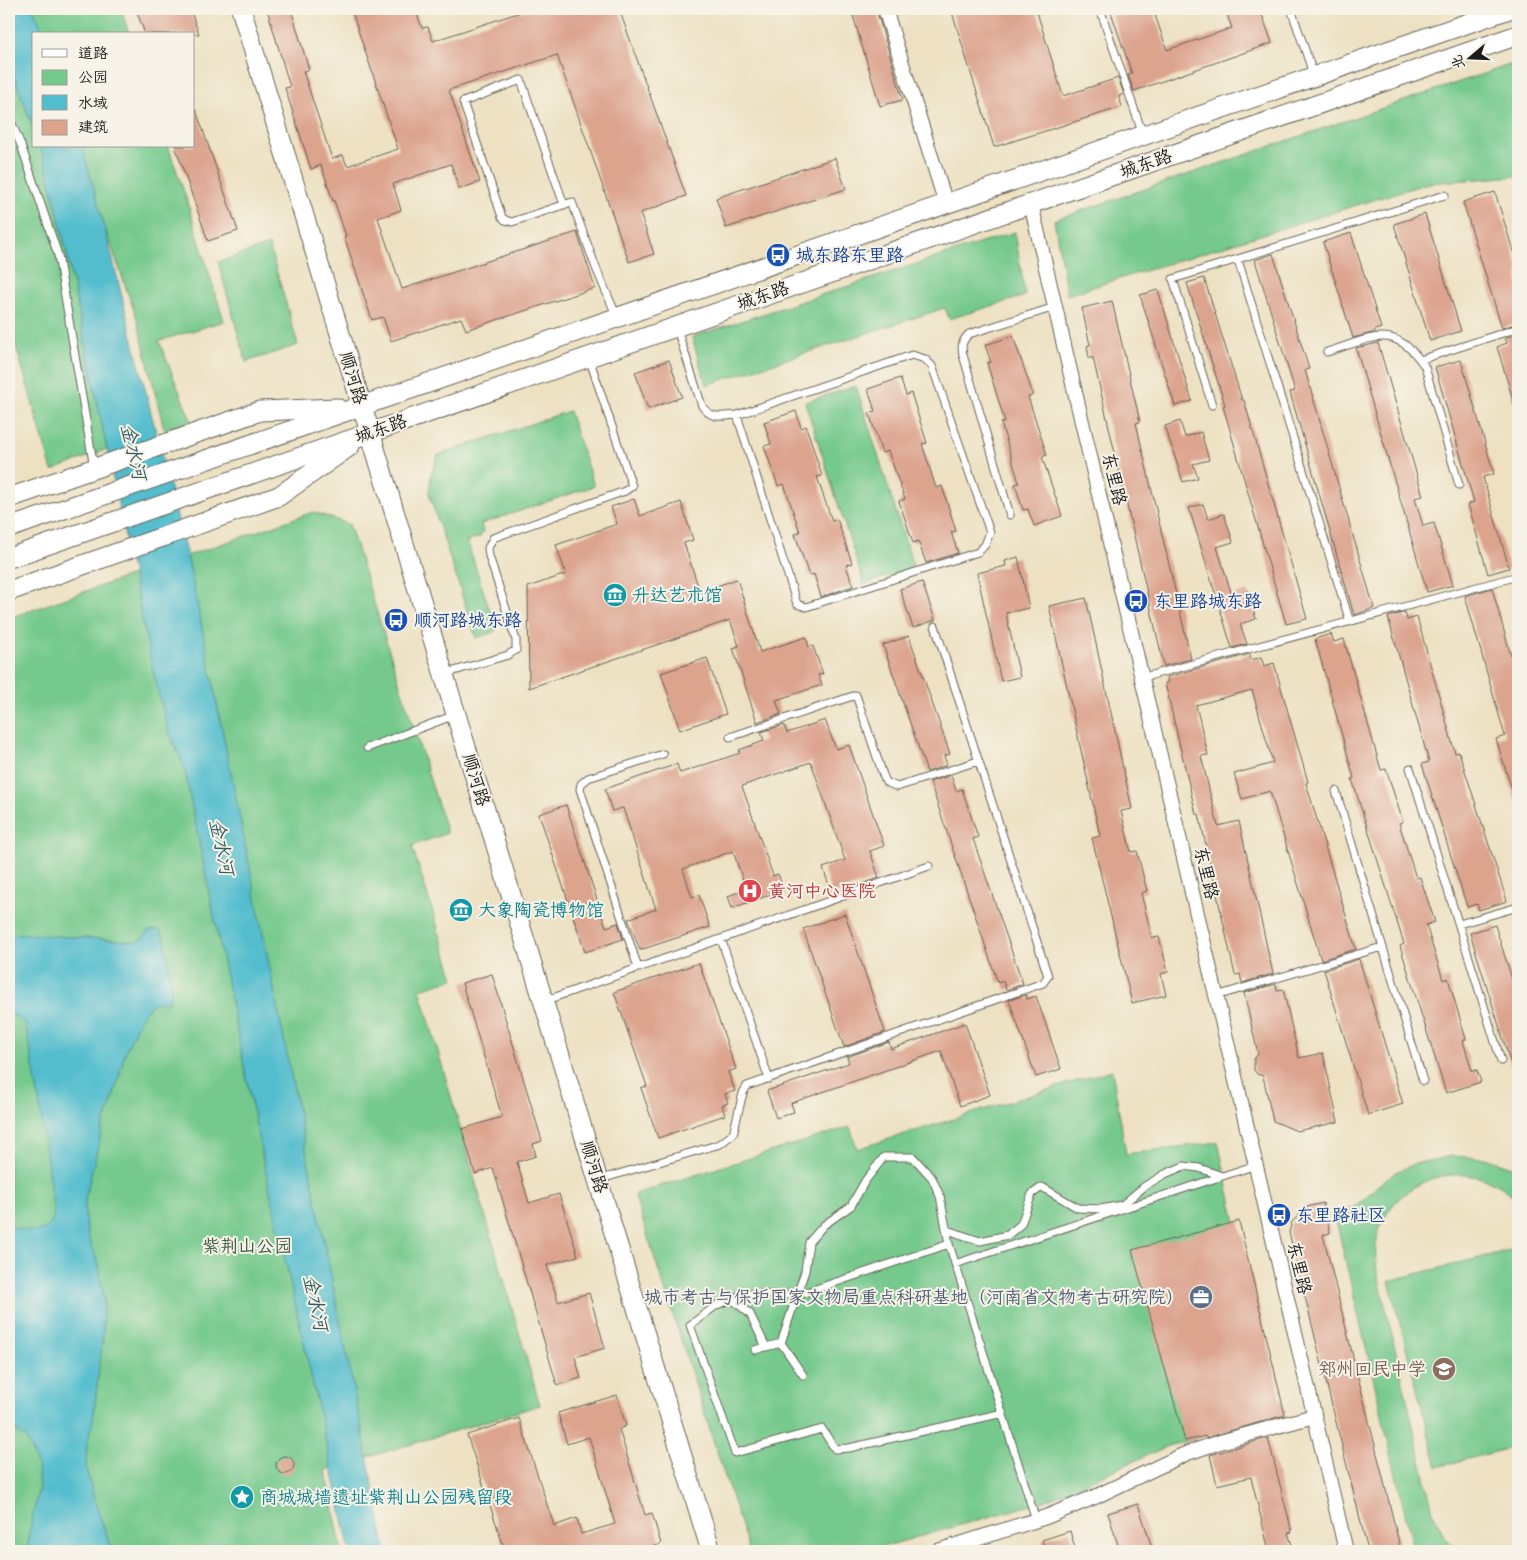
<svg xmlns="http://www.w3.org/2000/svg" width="1527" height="1560" font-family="'Balsamiq Sans','LXGW WenKai TC',sans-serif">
	<rect width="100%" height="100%" fill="#f7f3e8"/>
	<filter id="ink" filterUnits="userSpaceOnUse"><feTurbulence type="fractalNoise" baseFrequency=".02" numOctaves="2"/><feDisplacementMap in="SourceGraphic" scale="10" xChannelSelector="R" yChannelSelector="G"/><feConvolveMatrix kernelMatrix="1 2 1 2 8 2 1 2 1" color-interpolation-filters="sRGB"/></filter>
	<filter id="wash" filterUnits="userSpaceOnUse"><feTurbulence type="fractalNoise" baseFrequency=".0096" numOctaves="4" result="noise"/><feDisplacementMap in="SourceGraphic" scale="20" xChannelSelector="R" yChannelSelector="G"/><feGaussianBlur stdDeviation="1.12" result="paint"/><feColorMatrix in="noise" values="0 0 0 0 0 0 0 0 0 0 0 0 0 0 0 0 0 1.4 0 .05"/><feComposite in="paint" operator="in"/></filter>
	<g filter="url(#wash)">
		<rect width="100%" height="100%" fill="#ede1c2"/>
		<path fill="#75c98c" stroke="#487254" d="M27,9H121L129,34H36Z
			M1518,62V176L1428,183L1067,295L1054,220Z
			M9,64L34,129V146H40L46,165L65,245L107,449L52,471L9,322Z
			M76,146H168L186,198L224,321L159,341L192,423L164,429L137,319Z
			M1015,232L1025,296L949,319L945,308L706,385L692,337Z
			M269,245L298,345L246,362L218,262Z
			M856,386L914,568L864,584L805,402Z
			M569,411L594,486L481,524L483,531L480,537L467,541L496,629L494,632L476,638L429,494L431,475L438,455Z
			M313,512L349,524L447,833L412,846L454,979L420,989L540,1405L326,1470L342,1551H9V618Z
			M1112,1070L1126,1154L1218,1142L1279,1416L1168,1446L1042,1502L868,1551H749L634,1194L850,1127L857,1149Z
			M1451,1156L1485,1158L1518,1169V1201C1479,1158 1408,1170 1383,1221C1376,1235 1375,1251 1376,1266L1433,1512L1444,1536L1459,1551H1414L1334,1212L1356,1206L1383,1181L1398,1171L1415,1164Z
			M1518,1248V1446L1437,1467L1389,1281Z"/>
		<path fill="#52bdcd" stroke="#376c74" d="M9,9H33L45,34H34V129L9,64Z
			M40,146H82L105,229L190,568L386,1551H350L261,1151L184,767L169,733L156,684L141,615L65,245L46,165Z
			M160,930L165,940L172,989L169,1001L165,1003L159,1001L151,1005L142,1015L126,1050L113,1099L103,1126L85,1199V1217L88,1237L99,1265L104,1300L103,1335L93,1420L87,1444L86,1468L95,1502L112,1551H27L29,1533L39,1487L37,1464L26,1438L9,1426V1225C14,1228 19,1229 25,1230C40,1233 50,1231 54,1215L39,1101L26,1025L19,1018L9,1014V933L133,941L141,940L148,931Z"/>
		<g id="blocks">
			<path fill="#dca38d" d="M136,9H190L199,34H145Z
				M267,9H291L309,70L303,71L332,159L343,155L347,166L398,149L351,9H415L422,28L428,27L433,41L530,9H619L686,196L640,213L654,254L629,262L557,55L449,90L480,182L459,189L451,164L393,184L401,210L378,218L402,289L577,232L595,288L466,330L461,318L391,341L383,317L372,320L344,236H346L334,200L333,201L321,165L311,169L285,88L290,87Z
				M851,9H876L903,100L880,106Z
				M951,9H1036L1063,96L1118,78L1124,94L1119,96L1122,107L994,147Z
				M1110,9H1153L1167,50L1232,28L1225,9H1260L1272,43L1134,91L1128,75L1132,74Z
				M194,110H196L238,231L208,241L175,146H194Z
				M835,158L846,189L726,228L716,198Z
				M1495,192L1518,267V323L1502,328L1463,202Z
				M1425,214L1461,331L1430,341L1394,224Z
				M1351,233L1381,328L1375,330V332L1353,338L1323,242Z
				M1273,254L1309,369L1305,370L1374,608L1354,615L1290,392L1295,391L1255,260Z
				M1204,278L1242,400H1244L1307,619L1286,624L1223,406L1225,405L1187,283Z
				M1158,290L1192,401L1175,406L1140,295Z
				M1112,301L1140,422L1136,423L1191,659L1164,666L1093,358H1089L1087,346L1090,345L1082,308Z
				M1518,334V406H1515L1497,347L1507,343L1505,338Z
				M1013,336L1033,395L1028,397L1047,455L1042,457L1062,516L1034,526L1028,509L1023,510L1015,484L1019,483L1001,423L1005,422L987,363L991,362L985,345Z
				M1378,343L1423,496L1415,498L1423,526L1434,523L1453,585L1427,592L1356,348Z
				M669,360L682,397L648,409L635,372Z
				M1461,360L1494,474L1483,477L1509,568L1488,574L1468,504L1474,502L1435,367Z
				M900,378L906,395L911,393L927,443L922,444L936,488L942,486L956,531L951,532L958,553L926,563L918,541L913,543L899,501L905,499L888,451L882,453L869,413L875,411L868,389Z
				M796,411L801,428L806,426L822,476L817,477L832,521L837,519L852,563L846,565L853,586L821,597L814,574L809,576L795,534L800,532L784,484L778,486L764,446L771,444L764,422Z
				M1180,421L1185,437L1201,432L1209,460L1193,464L1198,478L1183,482L1165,426Z
				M634,499L640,516L681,502L693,540L684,543L700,592L737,579L760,652L806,637L809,647L813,646L823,674L818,675L822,685L776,700L781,714L757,722L733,648L739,646L730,620L529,688L528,587L566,574L556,545L617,524L611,507Z
				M1203,504L1208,519L1224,514L1233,542L1217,547L1232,596L1248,591L1256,619L1240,624L1247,644L1232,648L1189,508Z
				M1018,557L1029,608L1006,613L1020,677L1001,681L977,573L1006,566L1005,561Z
				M922,582L935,620L913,628L900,589Z
				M1492,588L1518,681V798L1515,799L1496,739L1505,736L1465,596Z
				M1086,598L1132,809L1121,811L1131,852L1137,851L1147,891L1141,893L1152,938L1159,937L1168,972L1161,974L1166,995L1132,1003L1092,838L1100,836L1049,606Z
				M1405,612L1407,620L1417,617L1455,753L1459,752L1507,901L1479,910L1477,904L1467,907L1422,764L1429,762L1388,617Z
				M1331,634L1334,642L1344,639L1381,770L1386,769L1403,822L1399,823L1416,878L1420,877L1435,922L1426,925L1443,980L1448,978L1466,1039L1463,1041L1472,1071L1477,1070L1481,1082L1446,1093L1400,946L1404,944L1352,779L1354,778L1315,639Z
				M909,636L950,754L944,756L947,765L927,772L883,645Z
				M1250,654L1251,660L1261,657L1264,666L1274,663L1308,782L1306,783L1356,949L1321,960L1270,791L1242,799L1234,774L1273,763L1252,690L1196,705L1208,755L1201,756L1218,826L1239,821L1273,974L1242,983L1240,974L1235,975L1199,814H1196L1165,683H1168L1167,677Z
				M707,658L726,714L680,730L661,673Z
				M825,720L836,749L849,745L884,846L870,851L879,878L832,894L823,868L845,860L811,762L742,786L773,876L778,874L784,890L732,908L728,896L746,889L733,851L683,869L692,897L699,895L710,927L640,950L628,919L656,909L623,808L612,811L605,789L677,764L680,773L740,753L739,750L764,741L761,732L784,725L787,733Z
				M951,775L956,791L962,789L978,837L973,839L1023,984L1006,990L1003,981L998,983L930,782Z
				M566,805L606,927L618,923L623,939L585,952L539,814Z
				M845,914L885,1032L844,1047L803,929Z
				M1495,925L1518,998V1076L1515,1077L1470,933Z
				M1359,959L1403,1104L1368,1115L1324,970Z
				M699,963L736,1069L728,1072L735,1091L725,1094L728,1103L722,1105L725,1115L658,1138L641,1088L647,1086L614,992Z
				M492,974L542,1141L533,1144L536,1156L517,1162L529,1203L559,1194L578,1256L547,1265L558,1302L589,1293L605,1348L575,1357L581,1378L557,1385L493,1168L475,1174L462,1129L502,1117L462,983Z
				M1276,984L1277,990L1283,989L1299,1058L1323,1053L1338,1122L1297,1131L1273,1121L1263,1076L1257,1074L1254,1070V1059L1258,1054L1244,993Z
				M1026,995L1027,999L1036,996L1061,1069L1036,1077L1009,1000Z
				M965,1023L990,1095L960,1106L941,1051L791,1103L794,1112L776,1118L767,1091L849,1063L847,1057L889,1042L891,1049Z
				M1323,1203L1330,1233L1323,1235L1401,1551H1368L1289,1232L1292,1222L1307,1207Z
				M1239,1221L1285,1415L1206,1438L1205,1436L1185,1441L1132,1250Z
				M617,1395L626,1426L619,1429L645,1515L652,1513L661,1544L638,1551H505L467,1435L519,1418L554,1526L577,1518L581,1534L615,1524L589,1437L567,1444L558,1413Z
				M1268,1438L1292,1532L1288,1533L1294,1551H1269L1251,1477L1217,1485L1210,1455Z
				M276 1465a9 9 0 1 1 18 0a9 9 0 1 1-18 0Z
				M1138,1504L1153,1551H1120L1108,1513Z
				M1070,1531L1076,1551H1045L1042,1540Z"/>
		</g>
	</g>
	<g filter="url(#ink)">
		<use href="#blocks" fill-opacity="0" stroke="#656156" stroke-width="1"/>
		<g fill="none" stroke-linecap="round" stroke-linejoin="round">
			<g stroke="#656156" stroke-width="9">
				<path id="lane" d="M1100,9L1143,135
					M1291,9L1314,76
					M9,117L21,145L58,255L94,468
					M564,205L521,80L463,102L502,217L505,220L512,222L572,202L596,268L617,317
					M1238,260L1350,622
					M677,329L702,406C712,420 720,416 737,415L912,355L925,359L932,366L990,532L985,545L978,552L806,607L797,604L737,415
					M1327,352C1371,339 1394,320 1425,367L1459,485
					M1420,360L1518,328
					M1212,405L1173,279L1445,195
					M1010,515L963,355C961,345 962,341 969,334L1055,307
					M444,674L508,655L516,650V640L489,556L488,548L493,538L625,491L632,486L589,358
					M1141,678L1518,576
					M730,737L856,695L883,775L886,782L897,787L978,761
					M367,748L455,715
					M1410,768L1501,1061
					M1336,791L1423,1081
					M1459,924L1518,907
					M721,939L769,1079
					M638,968L580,789L581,784L588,778L663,754
					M1216,996L1382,947
					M544,1001L929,866
					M598,1180L720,1144L733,1134L743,1093L747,1086L1043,983L1048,976L935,626
					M947,1230L980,1241L1008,1235L1021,1224L1032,1194L1042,1187L1078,1208L1101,1209L1122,1205L1145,1186L1165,1174L1184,1166L1199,1168L1222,1176
					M949,1244L798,1295L744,1294L717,1305L690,1325L735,1453L822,1429L835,1449L849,1448L1003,1413
					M955,1264L1256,1165
					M732,1299L750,1314L766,1347
					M755,1350L781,1343
					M803,1375L781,1343L805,1271L809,1242L824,1225L851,1206L865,1181L884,1157H913L932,1178L940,1196L949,1244L1036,1520"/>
			</g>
			<g stroke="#656156" stroke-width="16">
				<path id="street" d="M885,9L946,204
					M1031,204L1346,1551
					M938,1551L1046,1517L1097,1496L1185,1454L1220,1442L1314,1416"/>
			</g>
			<g stroke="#656156" stroke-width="21">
				<path id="secondary" d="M241,9L711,1551
					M9,498L260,411L337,408
					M9,528L1509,9
					M9,558L1518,35
					M9,591L279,496L350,446"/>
			</g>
			<use href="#lane" stroke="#fff" stroke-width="7"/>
			<use href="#street" stroke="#fff" stroke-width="14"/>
			<use href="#secondary" stroke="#fff" stroke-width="19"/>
		</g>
	</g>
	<defs>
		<g id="bus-disc" transform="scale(1.25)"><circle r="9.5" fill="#1a4fb4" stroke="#f7f3e8"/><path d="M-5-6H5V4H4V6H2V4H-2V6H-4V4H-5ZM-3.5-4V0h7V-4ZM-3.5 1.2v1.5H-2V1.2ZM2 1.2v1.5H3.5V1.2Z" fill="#fff"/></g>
		<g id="museum-disc" transform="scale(1.25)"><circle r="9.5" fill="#0f9aa8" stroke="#f7f3e8"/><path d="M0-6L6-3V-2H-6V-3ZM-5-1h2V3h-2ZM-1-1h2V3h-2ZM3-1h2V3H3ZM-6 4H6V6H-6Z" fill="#fff"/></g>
		<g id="hospital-disc" transform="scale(1.25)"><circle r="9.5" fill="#e0444e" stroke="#f7f3e8"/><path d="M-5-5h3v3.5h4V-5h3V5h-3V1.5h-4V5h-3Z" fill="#fff"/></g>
		<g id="office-disc" transform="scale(1.25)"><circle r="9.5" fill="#5c6f8a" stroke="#f7f3e8"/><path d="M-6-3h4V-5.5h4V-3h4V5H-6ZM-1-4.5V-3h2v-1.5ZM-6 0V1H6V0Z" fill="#fff"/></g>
		<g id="school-disc" transform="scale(1.25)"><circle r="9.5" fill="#8d6e63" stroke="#f7f3e8"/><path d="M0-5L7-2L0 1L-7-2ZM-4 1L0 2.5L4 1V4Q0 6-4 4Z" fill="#fff"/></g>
		<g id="sight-disc" transform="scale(1.25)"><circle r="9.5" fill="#0f9aa8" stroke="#f7f3e8"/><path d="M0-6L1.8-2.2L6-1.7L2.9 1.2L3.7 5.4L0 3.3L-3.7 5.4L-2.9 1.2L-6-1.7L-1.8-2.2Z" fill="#fff"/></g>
	</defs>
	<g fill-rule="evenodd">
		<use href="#bus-disc" x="778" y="255"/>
		<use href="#museum-disc" x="615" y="595"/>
		<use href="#bus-disc" x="1136" y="601"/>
		<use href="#bus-disc" x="396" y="620"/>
		<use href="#hospital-disc" x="750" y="891"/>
		<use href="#museum-disc" x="461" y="910"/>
		<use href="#bus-disc" x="1279" y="1215"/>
		<use href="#office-disc" x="1201" y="1297"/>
		<use href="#school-disc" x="1444" y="1369"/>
		<use href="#sight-disc" x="242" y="1497"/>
	</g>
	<g text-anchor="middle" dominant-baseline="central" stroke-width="4" stroke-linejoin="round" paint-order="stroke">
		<g font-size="18" fill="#1c1c1c" stroke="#f7f3e8">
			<text transform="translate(1146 164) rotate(-19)">城东路</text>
			<text transform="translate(763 296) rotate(-19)">城东路</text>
			<text transform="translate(353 378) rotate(73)">顺河路</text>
			<text transform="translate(381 429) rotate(-19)">城东路</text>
			<text transform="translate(1114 479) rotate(77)">东里路</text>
			<text transform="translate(476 780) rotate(73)">顺河路</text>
			<text transform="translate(1206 873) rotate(77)">东里路</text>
			<text transform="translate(594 1167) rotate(73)">顺河路</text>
			<text transform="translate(1299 1268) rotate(77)">东里路</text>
		</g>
		<g font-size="18" fill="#164399" stroke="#f7f3e8" text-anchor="start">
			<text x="796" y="255">城东路东里路</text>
			<text x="1154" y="601">东里路城东路</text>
			<text x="414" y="620">顺河路城东路</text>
			<text x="1296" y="1215">东里路社区</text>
		</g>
		<g font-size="18" fill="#0d838f" stroke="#f7f3e8" text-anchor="start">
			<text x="632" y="595">升达艺术馆</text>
			<text x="478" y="910">大象陶瓷博物馆</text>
			<text x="260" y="1497">商城城墙遗址紫荆山公园残留段</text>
		</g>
		<g font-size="18" fill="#be3a42" stroke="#f7f3e8" text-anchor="start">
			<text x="768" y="891">黄河中心医院</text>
		</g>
		<g font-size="18" fill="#3b5943" stroke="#f7f3e8">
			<text x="247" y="1246">紫荆山公园</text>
		</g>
		<g font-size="18" fill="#4e5e75" stroke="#f7f3e8" text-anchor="end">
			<text x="1184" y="1297">城市考古与保护国家文物局重点科研基地（河南省文物考古研究院）</text>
		</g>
		<g font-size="18" fill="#785e54" stroke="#f7f3e8" text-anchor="end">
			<text x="1426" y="1369">郑州回民中学</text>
		</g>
		<g font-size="19" font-style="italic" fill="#325c63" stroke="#f7f3e8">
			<text transform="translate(133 452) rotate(77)">金水河</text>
			<text transform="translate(221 847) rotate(78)">金水河</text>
			<text transform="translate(315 1303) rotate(78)">金水河</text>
		</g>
	</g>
	<rect width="1527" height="1560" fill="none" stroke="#f7f3e8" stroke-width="30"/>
	<rect x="32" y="32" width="162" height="115" fill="#f7f3e8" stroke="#9f9d96"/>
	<rect x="42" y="49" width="25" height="8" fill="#ffffff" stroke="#9f9d96"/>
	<text x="78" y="58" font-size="15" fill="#1c1c1c">道路</text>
	<rect x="42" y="70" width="25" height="15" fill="#75c98c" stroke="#9f9d96"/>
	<text x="78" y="82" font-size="15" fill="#1c1c1c">公园</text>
	<rect x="42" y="95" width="25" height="15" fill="#52bdcd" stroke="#9f9d96"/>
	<text x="78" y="108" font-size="15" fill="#1c1c1c">水域</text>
	<rect x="42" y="120" width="25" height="15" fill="#dca38d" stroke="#9f9d96"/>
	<text x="78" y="132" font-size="15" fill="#1c1c1c">建筑</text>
	<g transform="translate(1470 58) rotate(251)" stroke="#f7f3e8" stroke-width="4" paint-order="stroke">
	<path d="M0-4L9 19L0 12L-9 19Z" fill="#1c1c1c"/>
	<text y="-8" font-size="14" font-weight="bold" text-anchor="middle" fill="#1c1c1c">北</text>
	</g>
</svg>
